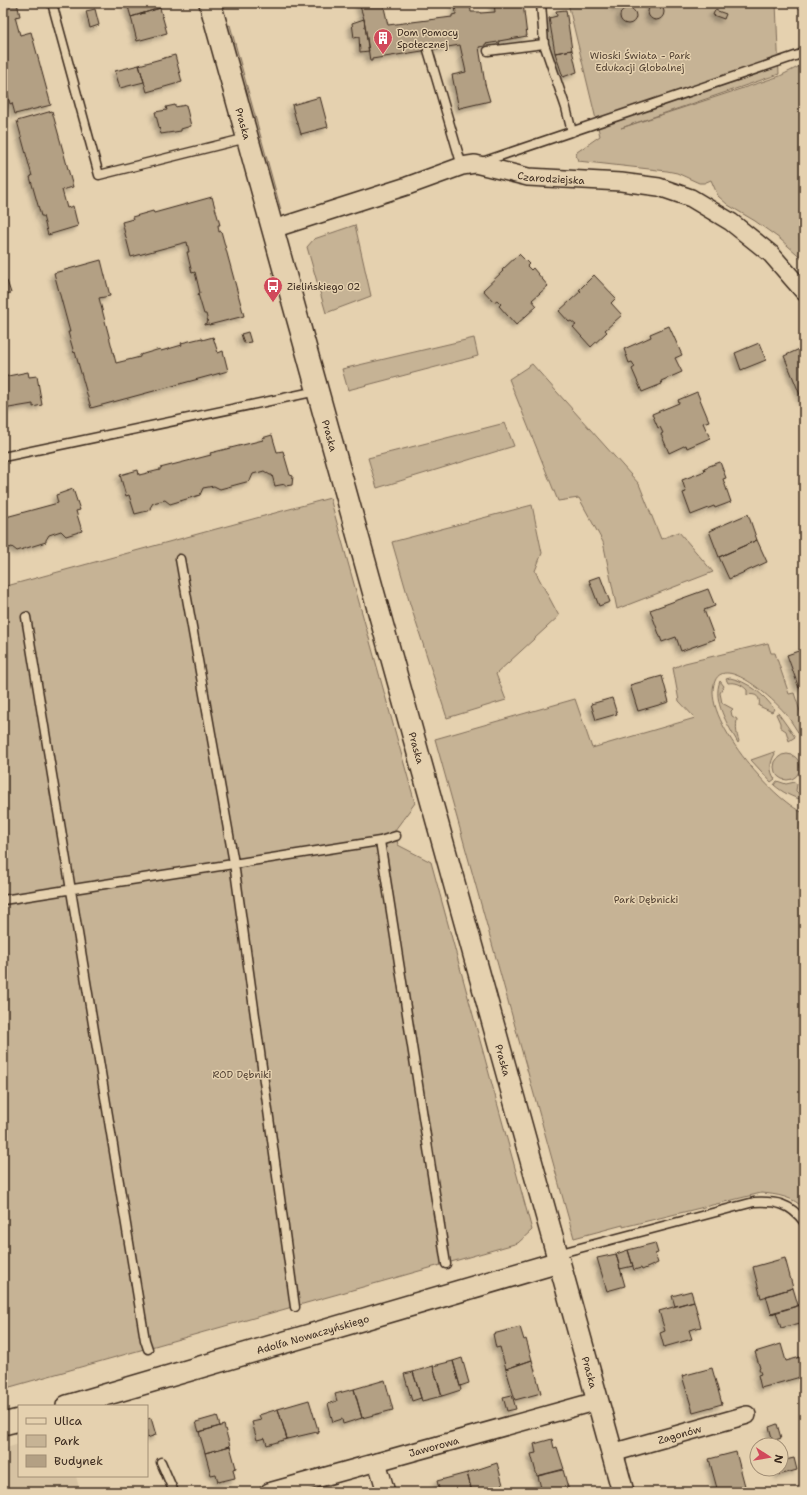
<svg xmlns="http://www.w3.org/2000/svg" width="807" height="1495" font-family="'Shantell Sans',sans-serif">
	<defs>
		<filter id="shadow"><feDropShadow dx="-3.5" dy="3.5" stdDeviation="2" flood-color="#0004"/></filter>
	</defs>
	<rect width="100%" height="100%" fill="#e5d1af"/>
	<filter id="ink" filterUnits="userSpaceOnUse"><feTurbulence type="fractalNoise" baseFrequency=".025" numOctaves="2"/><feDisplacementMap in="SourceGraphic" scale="8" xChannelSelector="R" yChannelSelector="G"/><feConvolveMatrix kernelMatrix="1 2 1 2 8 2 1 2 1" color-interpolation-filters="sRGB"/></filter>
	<g filter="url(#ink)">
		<path fill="#d6c2a2" d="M19,1444V1476H76L80,1492H3V1449Z"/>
		<path fill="#c6b395" stroke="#806e5a" d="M568,3H776L779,74L621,128L780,76L804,64V260L780,239L755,221L728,205L718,196L711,180L704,183H699L677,173L667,171L578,161L576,155L577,152L600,136Z
			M230,25L281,210L276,200L227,26Z
			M355,225L371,296L326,313L307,247L314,239Z
			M474,338L478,356L348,390L342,369Z
			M532,364L639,484L661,539L679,532L713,572L617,609L603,542L579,498L558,501L509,379Z
			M505,423L514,446L377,488L368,458Z
			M330,498L415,803L395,830L398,845L431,862L532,1230L518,1243L3,1389V587Z
			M532,505L542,553L535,571L559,616L496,674L506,700L447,718L410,604L392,542Z
			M768,643L771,653H775L789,694L794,693L804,723V736L801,737C796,729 791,721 786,714C777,703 726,654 715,681C700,716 773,801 804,813V1209C795,1197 775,1194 761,1193L623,1227V1225L574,1238L435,739L575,699L592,748L695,718L679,701L673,668L685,663Z
			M730,678C747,681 765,695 774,709L772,712L759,706C761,697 756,693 747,695V690C741,684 736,682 728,683L726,679Z
			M720,681L724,686L720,693L722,703L733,709L731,711L732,716L737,719C736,727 736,733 739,741L738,743C728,725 712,701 720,681Z
			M778,713L795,737L789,741L786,731L780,727V723L776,714Z
			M774,752L775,754C770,762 769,771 775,779L771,782L751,760Z
			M774 767a13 13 0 1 1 26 0a13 13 0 1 1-26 0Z
			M777,781L786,784L795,782L797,784L796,791L801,796H804V800C793,798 782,792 774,785Z"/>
		<path fill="#b3a084" stroke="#3b2a1e" filter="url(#shadow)" d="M3,3H17L20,16L15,17L20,35L31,32L51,105L15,114L12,103L10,104L5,84L7,83L3,69Z
			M127,3H159L160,8L131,17Z
			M359,3H383L388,25L452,17V15L456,14L455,3H470L471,12H480V13L495,12L494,3H523L527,36L499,41L500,47H498V42L485,44V46L479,47L485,84L490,101L460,108L459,109L452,75L466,72L460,45L372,59V61H370L364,19Z
			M612,3H626L621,7H618Z
			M648 12a8 8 0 1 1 16 0a8 8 0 1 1-16 0Z
			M160,8L167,33L137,41L131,17Z
			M620 16a8 8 0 1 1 16 0a8 8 0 1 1-16 0Z
			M95,9L99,25L90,28L86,11Z
			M566,10L572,50L555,53L549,18L557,16L556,11Z
			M715,10L726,14L724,19L713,15Z
			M364,19L369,51L360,52L359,37L354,38L352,23Z
			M572,50L577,72L563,77L555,53Z
			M175,55L182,82L147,92L139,65Z
			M139,65L144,82L120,88L115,71Z
			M320,97L328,127L301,134L298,124H297L292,105Z
			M175,105V107L186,105L191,126L181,129V131L161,134L155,112L167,110L166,107Z
			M52,111L73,187L62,190L67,208L73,206L78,226L48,235L43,216H41L30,177L32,176L17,121Z
			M212,197L220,225H218L219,232L221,231L244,316L209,325V324L204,325V324L208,322L206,314H204L198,294L200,293L195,272L192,273L187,252H189L187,242L131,257L122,222L133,219L132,217L153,211L154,213Z
			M519,254L529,264L527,266L531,270L533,268L548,286L532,300L537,306L516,325L499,306L501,304L497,300L494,302L483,290L503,271L502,270Z
			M101,260L110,296L99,298L116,363L140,357V355L160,349L161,351L182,345L181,343L202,338V340L213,337L218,353L223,351L228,371L91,408L75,352L74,353L68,332H70L54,273Z
			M3,274L5,282L7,281L11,293L3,295Z
			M594,275L616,298L611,303L622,315L605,330L607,332L591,347L573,327L576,325L571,321L569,322L559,311L581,291L579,290Z
			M669,326L682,355L675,358L682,372L661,381L662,384L642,392L632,369L635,367L632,362L629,363L624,349L651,337L650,334Z
			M248,332L251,342L244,343L241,334Z
			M759,343L766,360L741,370L735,353Z
			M804,347V401L803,402L784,356Z
			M28,372L29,377L37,376L42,405L33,407V404L3,409V377Z
			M697,392L709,421L703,423L710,438L687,448L686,445L669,453L661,434L663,433L660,427L658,428L652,414L679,403L678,400Z
			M272,435L277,452L283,451L290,475L293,476L292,485L285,486V484L275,486L272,475H270L264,471L253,474L250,481L220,489L214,486L203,488L200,495L170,504L165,500L153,503L150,508L151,510L135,514L129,495L126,496L120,475L138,470L139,475L160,470V468L211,455L210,453L263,440L262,438Z
			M720,462L726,478L723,479L731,502L715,508L714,506L691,515L683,493L686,492L682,480L705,471L704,468Z
			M73,489L80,510L76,511L82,531L66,536L61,531L49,535L46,540V542L17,551L12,547L3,550V520L7,519L6,517L58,503L56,495Z
			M748,514L757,540L719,557L709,531Z
			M757,540L767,562L729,579L719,557Z
			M600,576L610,602L599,606L589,580Z
			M708,589L715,606L704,610L715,639L681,651L676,637L662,642L650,610Z
			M804,649V686L799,688L787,655Z
			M662,676L669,702L638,711L630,685Z
			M612,698L617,714L596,720L591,704Z
			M655,1243L658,1253L655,1254L658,1263L642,1270L641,1268L634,1270L628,1250Z
			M628,1250L633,1266L620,1269L616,1254Z
			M616,1254L625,1286L607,1291L597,1258Z
			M785,1258L793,1288L761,1298L753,1267Z
			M793,1288L798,1305L804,1304L771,1313L766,1296Z
			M691,1291L694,1301L675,1306L672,1296Z
			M694,1301L701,1327L689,1330L692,1339L664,1347L660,1333L665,1331L659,1311Z
			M804,1304V1322L781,1328L776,1312L771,1314Z
			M520,1327L524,1340L526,1339L532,1360L506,1369L500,1347L496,1348L493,1334Z
			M781,1344L786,1361L804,1356V1376L761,1388L758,1375L761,1374L759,1369L760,1368L755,1352Z
			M462,1358L469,1383L460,1386L453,1361Z
			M532,1360L541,1393L515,1400L506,1369Z
			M453,1361L461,1390L442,1396L433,1366Z
			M433,1366L442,1396L422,1401L413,1372Z
			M712,1368L722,1404L693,1412L682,1376Z
			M413,1372L421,1398L412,1401L404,1374Z
			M385,1380L393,1410L362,1418L354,1389Z
			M354,1389L362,1418L343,1424L342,1419L333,1422L328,1404L337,1401L335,1394Z
			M512,1395L516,1409L507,1411L503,1397Z
			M309,1400L319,1433L317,1434V1432L287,1439L278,1409Z
			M278,1409L287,1439L267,1445L265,1438L257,1440L252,1422L261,1420L259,1415Z
			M217,1416L220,1426L199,1432L196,1422Z
			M151,1418L156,1435L147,1438V1419Z
			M777,1424L781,1438L773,1441L769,1427Z
			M224,1425L230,1446L205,1453L199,1432Z
			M552,1439L554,1448L557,1447L564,1469L537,1476L531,1454L536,1453L534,1444Z
			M230,1446L236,1468L233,1469L235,1478L218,1482L216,1474L211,1475L205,1453Z
			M736,1452L745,1486L724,1492H718L709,1459Z
			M794,1458L797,1470L779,1475L778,1469H781V1461Z
			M497,1463L505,1492H472L467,1473Z
			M563,1470L569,1491L542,1492L538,1476Z
			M467,1473L472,1492H440L437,1481Z"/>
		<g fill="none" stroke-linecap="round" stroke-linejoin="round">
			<g stroke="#3b2a1e" stroke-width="11">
				<path id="service" d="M52,3L99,175L247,138
					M541,3L544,44L566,108L572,132
					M428,50L462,166
					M488,51L544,44
					M482,162L804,53
					M3,457L317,391
					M180,559L234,863L295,1307
					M26,617L145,1340L148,1349
					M380,841L446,1264
					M3,900L380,841L396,836
					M557,1254L754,1202C776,1201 790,1203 804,1222
					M161,1462L174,1492"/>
			</g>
			<g stroke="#3b2a1e" stroke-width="20">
				<g id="minor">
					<path id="s1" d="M273,229L407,186L462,166L475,164L528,177L621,182L659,187L691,198L731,222L771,254L804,292"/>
					<path id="s2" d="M612,1453L747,1415"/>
					<path d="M377,1462L386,1492"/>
					<path id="s3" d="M269,1492L597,1401"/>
				</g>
			</g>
			<g stroke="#3b2a1e" stroke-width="24">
				<g id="tertiary">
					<path id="s4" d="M210,3L623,1492"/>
					<path id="s5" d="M67,1406L559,1262"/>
					<path d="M3,1424L19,1420"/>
				</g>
			</g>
			<use href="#service" stroke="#e5d1af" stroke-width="8"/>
			<use href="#minor" stroke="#e5d1af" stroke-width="17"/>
			<use href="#tertiary" stroke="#e5d1af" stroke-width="21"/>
		</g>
	</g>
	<defs>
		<g id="building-pin" transform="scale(1)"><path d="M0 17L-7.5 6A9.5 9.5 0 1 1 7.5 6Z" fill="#d1495b" stroke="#e5d1af"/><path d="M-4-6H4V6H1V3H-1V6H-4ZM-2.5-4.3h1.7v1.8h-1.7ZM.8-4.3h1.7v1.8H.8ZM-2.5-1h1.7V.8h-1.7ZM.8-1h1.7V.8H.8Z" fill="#fff"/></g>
		<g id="bus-pin" transform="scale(1)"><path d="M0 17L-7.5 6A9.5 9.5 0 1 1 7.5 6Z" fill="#d1495b" stroke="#e5d1af"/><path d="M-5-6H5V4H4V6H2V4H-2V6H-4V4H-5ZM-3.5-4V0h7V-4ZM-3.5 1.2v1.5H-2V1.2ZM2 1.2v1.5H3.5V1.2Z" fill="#fff"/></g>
	</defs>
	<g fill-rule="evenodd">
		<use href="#building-pin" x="383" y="38"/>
		<use href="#bus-pin" x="273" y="286"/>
	</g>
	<g text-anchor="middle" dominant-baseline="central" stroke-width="3" stroke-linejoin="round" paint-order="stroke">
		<g font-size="10" fill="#3b2a1e" stroke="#e5d1af" text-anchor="start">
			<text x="397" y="32">Dom Pomocy<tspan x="397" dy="12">Społecznej</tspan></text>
			<text x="287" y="286">Zielińskiego 02</text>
		</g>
		<g font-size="10" fill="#503f30" stroke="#e5d1af">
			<text x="640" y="55">Wioski Świata - Park<tspan x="640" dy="12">Edukacji Globalnej</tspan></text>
			<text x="646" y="899">Park Dębnicki</text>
			<text x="242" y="1074">ROD Dębniki</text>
		</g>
		<g font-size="10" fill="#3b2a1e" stroke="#e5d1af">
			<text stroke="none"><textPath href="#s4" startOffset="125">Praska</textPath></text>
			<text stroke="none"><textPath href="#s1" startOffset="290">Czarodziejska</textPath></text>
			<text stroke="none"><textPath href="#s4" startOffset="449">Praska</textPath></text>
			<text stroke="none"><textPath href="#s4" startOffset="773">Praska</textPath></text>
			<text stroke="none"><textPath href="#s4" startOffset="1097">Praska</textPath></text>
			<text stroke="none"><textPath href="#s5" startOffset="256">Adolfa Nowaczyńskiego</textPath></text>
			<text stroke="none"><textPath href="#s4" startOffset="1421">Praska</textPath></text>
			<text stroke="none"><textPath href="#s2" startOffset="70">Zagonów</textPath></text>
			<text stroke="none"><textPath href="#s3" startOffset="171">Jaworowa</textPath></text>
		</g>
	</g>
	<rect width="807" height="1495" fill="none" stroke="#e5d1af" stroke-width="16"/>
	<rect x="8" y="8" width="791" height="1479" fill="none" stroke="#3b2a1e" stroke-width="1.5" filter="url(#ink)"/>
	<rect x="18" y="1405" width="130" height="72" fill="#e5d1af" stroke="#a18e75"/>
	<rect x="26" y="1418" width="20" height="6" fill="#e5d1af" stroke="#a18e75"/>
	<text x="54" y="1425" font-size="12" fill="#3b2a1e">Ulica</text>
	<rect x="26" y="1435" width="20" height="12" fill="#c6b395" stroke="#a18e75"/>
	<text x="54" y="1445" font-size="12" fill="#3b2a1e">Park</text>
	<rect x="26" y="1455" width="20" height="12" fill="#b3a084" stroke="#a18e75"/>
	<text x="54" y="1465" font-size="12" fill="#3b2a1e">Budynek</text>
	<g transform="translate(769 1457) rotate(102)"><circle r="19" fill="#e5d1af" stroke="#a18e75"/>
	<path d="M0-3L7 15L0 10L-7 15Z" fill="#d1495b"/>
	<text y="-6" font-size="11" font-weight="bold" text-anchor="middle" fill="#3b2a1e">N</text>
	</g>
</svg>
